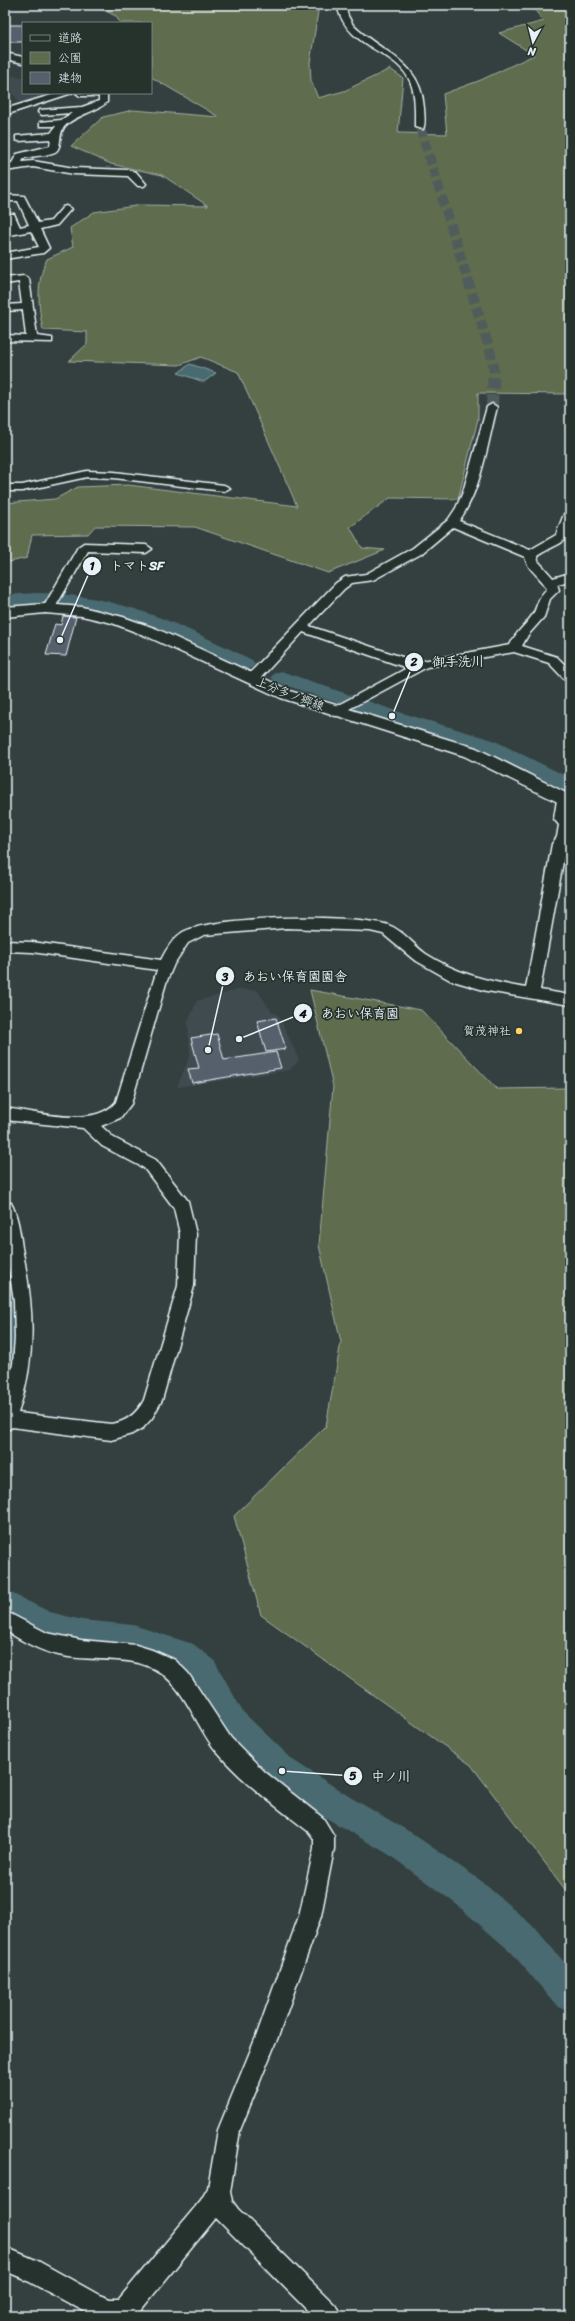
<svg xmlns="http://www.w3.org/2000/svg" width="575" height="2321" font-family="Sriracha,'Klee One',sans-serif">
	<rect width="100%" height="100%" fill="#344040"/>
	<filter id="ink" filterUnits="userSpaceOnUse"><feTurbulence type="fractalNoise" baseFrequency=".025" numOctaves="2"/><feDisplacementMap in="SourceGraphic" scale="8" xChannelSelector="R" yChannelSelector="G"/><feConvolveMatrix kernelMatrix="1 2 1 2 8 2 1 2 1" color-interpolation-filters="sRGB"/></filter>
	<g filter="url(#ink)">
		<path fill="#414c50" d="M9,76L23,77V93H66L20,103L5,84Z
			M238,990H257L272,1012L279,1016L299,1060L290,1070L177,1087L190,1056L188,1022L197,1001Z"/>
		<path fill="#5e6c4e" stroke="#a3aea3" d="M93,5H319L310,63L311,81L318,98L344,91L390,69L403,78L398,133L447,134L443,94L481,80L534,55L499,33L544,21L530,5H553L570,10V394L478,393V419L458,499L390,498L350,527L362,548L385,550L328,573L195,527L95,526L88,534L32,535L27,558L5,563V503L55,499L78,487L128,485L297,506L238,372L201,357L179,365L69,361L87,344V332L43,330C38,305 36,282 47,259L73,247L70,228L94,212L142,205L208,206L162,175L111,164L71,146L103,117L133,110L219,117L151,77V23H120L116,16Z
			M310,990L421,1010L497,1089L567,1088L570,1085V1896L471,1765L261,1615L234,1516L326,1426L341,1342L319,1245L333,1086Z"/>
		<path fill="#496a70" stroke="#89a0a6" d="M190,364L216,373L204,382L178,373Z"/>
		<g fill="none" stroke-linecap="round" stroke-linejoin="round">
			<path fill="#496a70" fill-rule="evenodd" d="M36,593C120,594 179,624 252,660L255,664L252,668L245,670L238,668C195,647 150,622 103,611C71,604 37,604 5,607V595Z
				M281,671L399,712L493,740L570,778V793L479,750L385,720L274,681L271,677L274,673Z
				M5,1256L14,1259C28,1286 20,1344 19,1375L15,1383L5,1386Z
				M5,1590L50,1612L82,1620L133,1625L193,1644L214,1660L243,1712L293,1760L350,1797L410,1832L480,1880L535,1928L570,1969V2012L558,2007L511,1952L456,1904L388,1854L328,1819L271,1782L221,1732L192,1680L173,1665L133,1653L82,1648L44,1638L5,1618Z"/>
		</g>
		<path fill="#565f6c" stroke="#e8f1f8" d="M5,25H23V42H5Z
			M63,616L76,617L66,656L46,655L55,624L61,625Z
			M276,1018L286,1049L266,1052L257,1021Z
			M217,1034L224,1060L276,1052L281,1068L192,1083L188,1069L199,1068L191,1038Z"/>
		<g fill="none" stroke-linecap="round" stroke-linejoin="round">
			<path stroke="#4f5b5c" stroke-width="10" stroke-dasharray="10 4.5" stroke-linecap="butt" d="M420,127L491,354L494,372"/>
			<path stroke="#4f5b5c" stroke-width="12" stroke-dasharray="12 6" stroke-linecap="butt" d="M492,407L494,371"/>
			<g stroke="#e8f1f8" stroke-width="3">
				<path id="minor" d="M337,5H345L348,16L353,25C382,54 421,60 424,108C424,114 426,123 423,129L415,127C415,112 416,95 410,81C395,48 347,50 337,5Z
					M5,53L23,57V63L5,59Z
					M58,93H72L5,115V109Z
					M76,93H107V102C100,110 77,115 66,125C57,133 63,148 55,152C46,156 33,156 24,158L22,162L33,161L74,168L128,170L136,172L146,184L144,186H138L128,176L74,174L33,167L5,171V165L12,163L17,154L50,146L51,139L19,141L16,140V136L51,133L56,126H40V122L61,120L72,113L42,115L38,112L39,110L82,107L99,101V96H80Z
					M5,195L24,196L38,223L51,221L63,207L66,206L71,209L57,225L40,229L49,248L43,253L5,259V253L39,247L31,231L5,236V230L10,229L6,216L8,214H14L20,227L29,225L18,201H5Z
					M24,276L29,279L37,336L52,338V342L5,341V335L26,336L23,310L5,311V305L22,304L19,282L5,284V278Z
					M492,404L497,407C487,445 482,488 459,521L530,550L556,535L564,514L570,511C570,547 564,539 537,556L538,561L553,578L570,573V581L557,584L559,590L550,599L544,617L528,635L522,646L557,657L570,670V681L565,680L549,663L514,652L427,667L336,716L331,715L330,712L331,709L407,668L303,632L257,682H247L246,679L247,676L336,583L345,577L366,574L413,548L448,520L456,508L463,492L487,407ZM453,527L525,557C527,570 542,577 547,589C535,600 539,607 531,617C523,628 516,632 510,645L417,662L309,626L344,589L352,583L373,580L421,554Z
					M87,471L114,472L224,485L230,488L224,491L114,478L87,477L22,491H5V485H22Z
					M84,543L146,545L152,549L146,553L88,551L53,611H45L43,608L78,547Z
					M564,796L570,799L568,818L570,820V839L566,845L540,990L570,995V1005L487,991L450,980L413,959L383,934L370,931L286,928L204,935L188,943L174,964L166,983L131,1104L120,1118L101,1126L114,1138L156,1160L188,1201L196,1234L194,1286L162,1400L152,1418L143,1428L132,1434L111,1440L12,1427L5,1432V1398L13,1364L15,1338L14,1300L5,1244V1202L11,1203C18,1216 20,1233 22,1248C34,1306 37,1356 18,1413L111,1424C127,1422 137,1413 144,1400L178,1286L180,1234L174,1208L144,1168L102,1146L83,1128L5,1120V1108C36,1112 94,1129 116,1102L157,970L32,952L5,951V941L32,942L161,960C166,950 173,938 183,932C215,915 353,914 388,925C403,930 413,945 426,954C457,974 490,982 526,988L552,844L557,837L559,825L554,819L557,800Z
					M5,1611L47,1633L81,1640L136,1645L152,1650L175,1660L188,1673L231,1738L265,1772L323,1818L334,1836V1849L321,1916L278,2037L240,2130L230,2192L232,2201L238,2209L338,2308L342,2316H313L216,2218L136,2316H93L22,2278L5,2271V2247L38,2261L99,2295L110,2299H119L201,2200L208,2188L218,2130L256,2037L299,1916L314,1849V1839L309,1832C277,1807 243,1783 217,1752C197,1728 187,1692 161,1673C134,1654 94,1662 63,1656C42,1652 23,1642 5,1630Z"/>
			</g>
			<g stroke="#e8f1f8" stroke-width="3">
				<path id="major" d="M45,604L82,607L123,617L157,629L293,692L476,748L570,795V808L464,756L281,698L146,636L112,623L82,616L45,613L5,617V607Z"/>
			</g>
			<use href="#minor" fill="#26332d" fill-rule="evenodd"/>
			<use href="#major" fill="#26332d" fill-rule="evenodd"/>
		</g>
	</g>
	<circle fill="#ffd166" stroke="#26332d" stroke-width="1.5" cx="519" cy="1031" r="4"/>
	<g text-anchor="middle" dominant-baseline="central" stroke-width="3.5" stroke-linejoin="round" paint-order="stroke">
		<g font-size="12" fill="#e8f1f8" stroke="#26332d">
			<text transform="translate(290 694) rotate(21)">上分多ノ郷線</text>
		</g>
		<g font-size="12" fill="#e8f1f8" stroke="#26332d" text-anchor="end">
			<text x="511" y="1031">賀茂神社</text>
		</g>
	</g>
	<path fill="none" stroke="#e8f1f8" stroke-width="1.5" d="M60 640L92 566M392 716L414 662M208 1050L225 976M239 1039L303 1013M282 1771L353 1776"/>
	<g fill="#e8f1f8" stroke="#26332d" stroke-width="1.5">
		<circle cx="60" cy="640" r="4"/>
		<circle cx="392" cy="716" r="4"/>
		<circle cx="208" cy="1050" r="4"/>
		<circle cx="239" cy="1039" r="4"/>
		<circle cx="282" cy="1771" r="4"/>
		<circle cx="92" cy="566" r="10"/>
		<circle cx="414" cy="662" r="10"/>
		<circle cx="225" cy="976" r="10"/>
		<circle cx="303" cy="1013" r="10"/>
		<circle cx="353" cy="1776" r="10"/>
	</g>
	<g font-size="12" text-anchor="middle" font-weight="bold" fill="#111">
		<text x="92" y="570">1</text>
		<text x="414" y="666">2</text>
		<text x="225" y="981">3</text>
		<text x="303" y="1018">4</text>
		<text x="353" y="1780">5</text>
	</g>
	<g font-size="13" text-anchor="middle" font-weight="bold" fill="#e8f1f8" stroke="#26332d" stroke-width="3.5" stroke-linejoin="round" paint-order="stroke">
		<text x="137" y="570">トマトSF</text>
		<text x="458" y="666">御手洗川</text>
		<text x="295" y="981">あおい保育園園舎</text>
		<text x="360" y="1018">あおい保育園</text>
		<text x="391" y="1781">中ノ川</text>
	</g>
	<rect width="575" height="2321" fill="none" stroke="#26332d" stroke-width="20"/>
	<rect x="10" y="10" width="555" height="2301" fill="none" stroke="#e8f1f8" stroke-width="1.5" filter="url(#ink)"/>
	<rect x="22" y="22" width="130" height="72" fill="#26332d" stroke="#747f7e"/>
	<rect x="30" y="35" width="20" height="6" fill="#26332d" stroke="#747f7e"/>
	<text x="58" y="42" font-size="12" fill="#e8f1f8">道路</text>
	<rect x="30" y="52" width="20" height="12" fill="#5e6c4e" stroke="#747f7e"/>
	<text x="58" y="62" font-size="12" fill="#e8f1f8">公園</text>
	<rect x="30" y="72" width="20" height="12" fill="#565f6c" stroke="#747f7e"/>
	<text x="58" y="82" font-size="12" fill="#e8f1f8">建物</text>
	<g transform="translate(533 42) rotate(187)" stroke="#26332d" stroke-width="3" paint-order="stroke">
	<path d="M0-3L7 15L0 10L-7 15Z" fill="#e8f1f8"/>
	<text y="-6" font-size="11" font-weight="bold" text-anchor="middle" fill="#e8f1f8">N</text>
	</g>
</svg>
